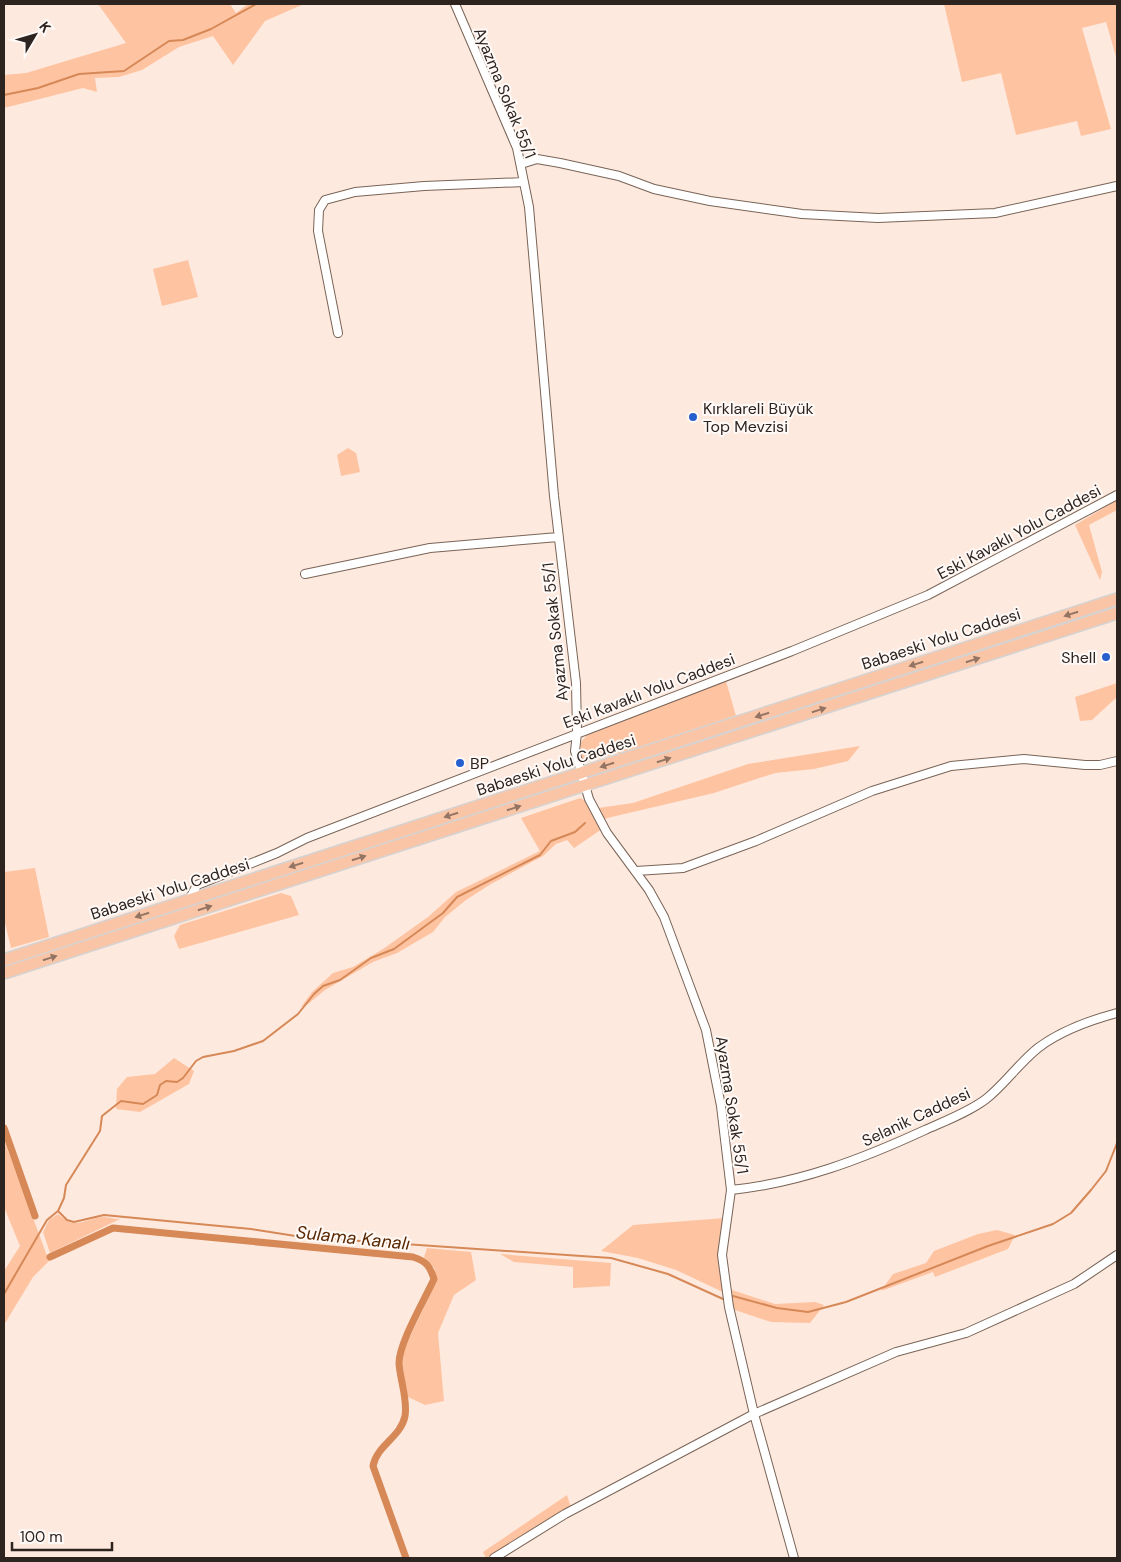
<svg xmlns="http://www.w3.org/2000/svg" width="1121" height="1562" font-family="'DM Sans',sans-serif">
	<rect width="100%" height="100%" fill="#fee9de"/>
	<path fill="#fec4a2" d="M98,4H230L236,13L248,4H304L265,21L233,65L213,36L179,47L142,70L119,77L95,78L97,92L83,88L4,108V75L26,73L126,43Z
		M944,4H1117V60L1106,22L1082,28L1111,129L1081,136L1077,121L1016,135L1001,73L962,82Z
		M188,260L198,297L162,306L153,269Z
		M348,448L356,453L360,472L341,476L337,455Z
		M1117,500V510L1089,525L1102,572L1100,580L1075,525Z
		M726,681L736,716L653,744L587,762L582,758L580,743L589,733Z
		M1117,683V697L1092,720L1080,721L1075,697Z
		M860,746L848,761L814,769L775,773L714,793L603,819L598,808L633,803L748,764Z
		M580,798L586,801L602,829L574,848L567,840L556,844L543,856L491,884L466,900L445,917L433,932L397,953L373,962L325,990L308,1004L301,1007L312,992L333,973L353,967L383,949L428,917L456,892L540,851L521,818Z
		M35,868L49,937L11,948L4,919V872Z
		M281,893L291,896L299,915L179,949L174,936L180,925Z
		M174,1058L194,1071L189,1084L140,1112L116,1109L117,1089L127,1077L155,1074Z
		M4,1140L49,1261L33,1277L4,1325V1271L20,1246L4,1207Z
		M58,1214C76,1231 82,1219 103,1217C108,1217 114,1219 120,1219L50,1253L43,1232L49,1220Z
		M725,1218V1293L676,1270L638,1258L601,1251L633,1225Z
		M997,1230L1015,1235L1008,1249L935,1277L933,1272L881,1291L893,1274L926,1263L934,1251L978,1234Z
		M427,1248L471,1252L476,1280L454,1295L438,1333L444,1401L425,1405L406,1396L402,1359L405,1347L437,1280L434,1268L424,1257Z
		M500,1254L611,1263L610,1286L573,1288V1267L514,1262Z
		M729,1289L775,1304L815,1302L824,1305L810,1323L771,1322L732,1309Z
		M567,1495L571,1508L486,1558L483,1552Z"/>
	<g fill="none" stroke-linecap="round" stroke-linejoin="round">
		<path stroke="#d68857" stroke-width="2" d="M4,95L38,88L79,74L124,71L169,41L183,40L211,29L256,4
			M58,1211L67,1220L74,1222L104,1215L251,1229L302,1237L611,1258L668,1274L723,1299
			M4,1294L47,1220L58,1211L64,1198L66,1185L100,1131L102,1116L121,1101L143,1104L157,1095L160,1085L166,1081L177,1082L183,1078L196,1061L203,1057L234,1051L263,1041L298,1014L314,994L323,986L340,980L371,958L394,949L443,913L457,897L540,855L551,841L575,832L585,823
			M733,1296L777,1308L808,1312L846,1302L988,1246L1053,1224L1071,1213L1091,1190L1106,1171L1117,1143"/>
		<path stroke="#d68857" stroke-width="7" d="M4,1128L35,1216
			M50,1257L113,1228L413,1257C426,1261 430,1266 434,1279C425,1299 399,1343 399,1363C400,1380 408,1400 405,1416C401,1437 377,1445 373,1466L406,1558"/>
		<g stroke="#796457" stroke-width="10">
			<path id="minor" d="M455,4L517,148L529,207L554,496L576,683L577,733L575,751L589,799L607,833L649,890L664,917L706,1030L721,1106L731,1190L722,1255L729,1307L754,1414L794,1558
				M521,164L537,159L560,163L619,176L654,189L710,201L802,214L878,218L995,213L1117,186
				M338,333L318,231L319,210L325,200L355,192L424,186L524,182
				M305,574L430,548L558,537
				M636,871L683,868L756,841L872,791L951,766L1024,759L1085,765H1100L1117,761
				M189,900L197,885L277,853L307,838L792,651L928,595L1117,495
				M731,1190C800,1183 862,1159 925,1130C945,1121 969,1112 986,1099C1005,1084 1019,1063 1038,1048C1059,1032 1091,1020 1117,1013
				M494,1558L565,1514L754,1414L896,1352L966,1333L1074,1284L1117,1255"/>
		</g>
		<g stroke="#d5d3d2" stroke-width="14">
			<path id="highway" d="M4,960L1117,599
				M4,973L1117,613"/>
		</g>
		<use href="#minor" stroke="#fff" stroke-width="8"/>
		<use href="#highway" stroke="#fac5a7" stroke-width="11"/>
	</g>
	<defs><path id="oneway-solid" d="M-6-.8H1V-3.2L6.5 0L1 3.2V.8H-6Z" transform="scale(1.25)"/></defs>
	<g fill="#947463">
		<use href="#oneway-solid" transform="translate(1071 614) rotate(162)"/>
		<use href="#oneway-solid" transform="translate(973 660) rotate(-18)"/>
		<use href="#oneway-solid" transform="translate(916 664) rotate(162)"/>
		<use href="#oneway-solid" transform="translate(819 710) rotate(-18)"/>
		<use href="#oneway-solid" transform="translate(762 715) rotate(162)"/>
		<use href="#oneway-solid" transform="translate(664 760) rotate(-18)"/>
		<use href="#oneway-solid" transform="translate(607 765) rotate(162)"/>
		<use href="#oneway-solid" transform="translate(514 808) rotate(-18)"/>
		<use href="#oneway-solid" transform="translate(451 815) rotate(162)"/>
		<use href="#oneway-solid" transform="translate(359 858) rotate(-18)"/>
		<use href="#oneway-solid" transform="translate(296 865) rotate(162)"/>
		<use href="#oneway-solid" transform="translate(205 908) rotate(-18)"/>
		<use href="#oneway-solid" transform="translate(142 915) rotate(162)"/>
		<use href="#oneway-solid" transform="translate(50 958) rotate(-18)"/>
	</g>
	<g fill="#2760ce" stroke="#fffaf7" stroke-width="2">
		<circle cx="693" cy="417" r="5"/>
		<circle cx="1106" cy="657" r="5"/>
		<circle cx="460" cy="763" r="5"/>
	</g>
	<g text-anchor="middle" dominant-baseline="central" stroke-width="4" stroke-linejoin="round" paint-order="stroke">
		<g font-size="16" fill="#2e241f" stroke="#fffaf7">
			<text transform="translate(505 93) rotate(68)">Ayazma Sokak 55/1</text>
			<text transform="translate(1019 532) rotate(-28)">Eski Kavaklı Yolu Caddesi</text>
			<text transform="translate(555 632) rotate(-96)">Ayazma Sokak 55/1</text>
			<text transform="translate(941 639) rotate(-18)">Babaeski Yolu Caddesi</text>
			<text transform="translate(649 691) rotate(-21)">Eski Kavaklı Yolu Caddesi</text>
			<text transform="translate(556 765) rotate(-18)">Babaeski Yolu Caddesi</text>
			<text transform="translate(170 889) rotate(-18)">Babaeski Yolu Caddesi</text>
			<text transform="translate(732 1105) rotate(81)">Ayazma Sokak 55/1</text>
			<text transform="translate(916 1117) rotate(-25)">Selanik Caddesi</text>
		</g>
		<g font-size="16" fill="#2e241f" stroke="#fffaf7" text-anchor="start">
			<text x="703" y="408">Kırklareli Büyük<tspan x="703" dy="18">Top Mevzisi</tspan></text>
			<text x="1096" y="657" text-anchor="end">Shell</text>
			<text x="470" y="763">BP</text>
		</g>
		<g font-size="18" font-style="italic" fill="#5a2700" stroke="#fffaf7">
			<text transform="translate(353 1238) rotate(6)">Sulama Kanalı</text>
		</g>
	</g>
	<rect width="1121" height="1562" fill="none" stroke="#2e241f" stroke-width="10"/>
	<g transform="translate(35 35) rotate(52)" stroke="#fffaf7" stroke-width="4" paint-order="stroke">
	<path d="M0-4L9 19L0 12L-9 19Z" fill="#2e241f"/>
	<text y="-8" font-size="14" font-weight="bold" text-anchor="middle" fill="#2e241f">K</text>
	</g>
	<path d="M12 1542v8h100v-8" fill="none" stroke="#2e241f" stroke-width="2.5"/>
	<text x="20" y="1542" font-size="15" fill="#2e241f" stroke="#fffaf7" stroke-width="4" paint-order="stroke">100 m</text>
</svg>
